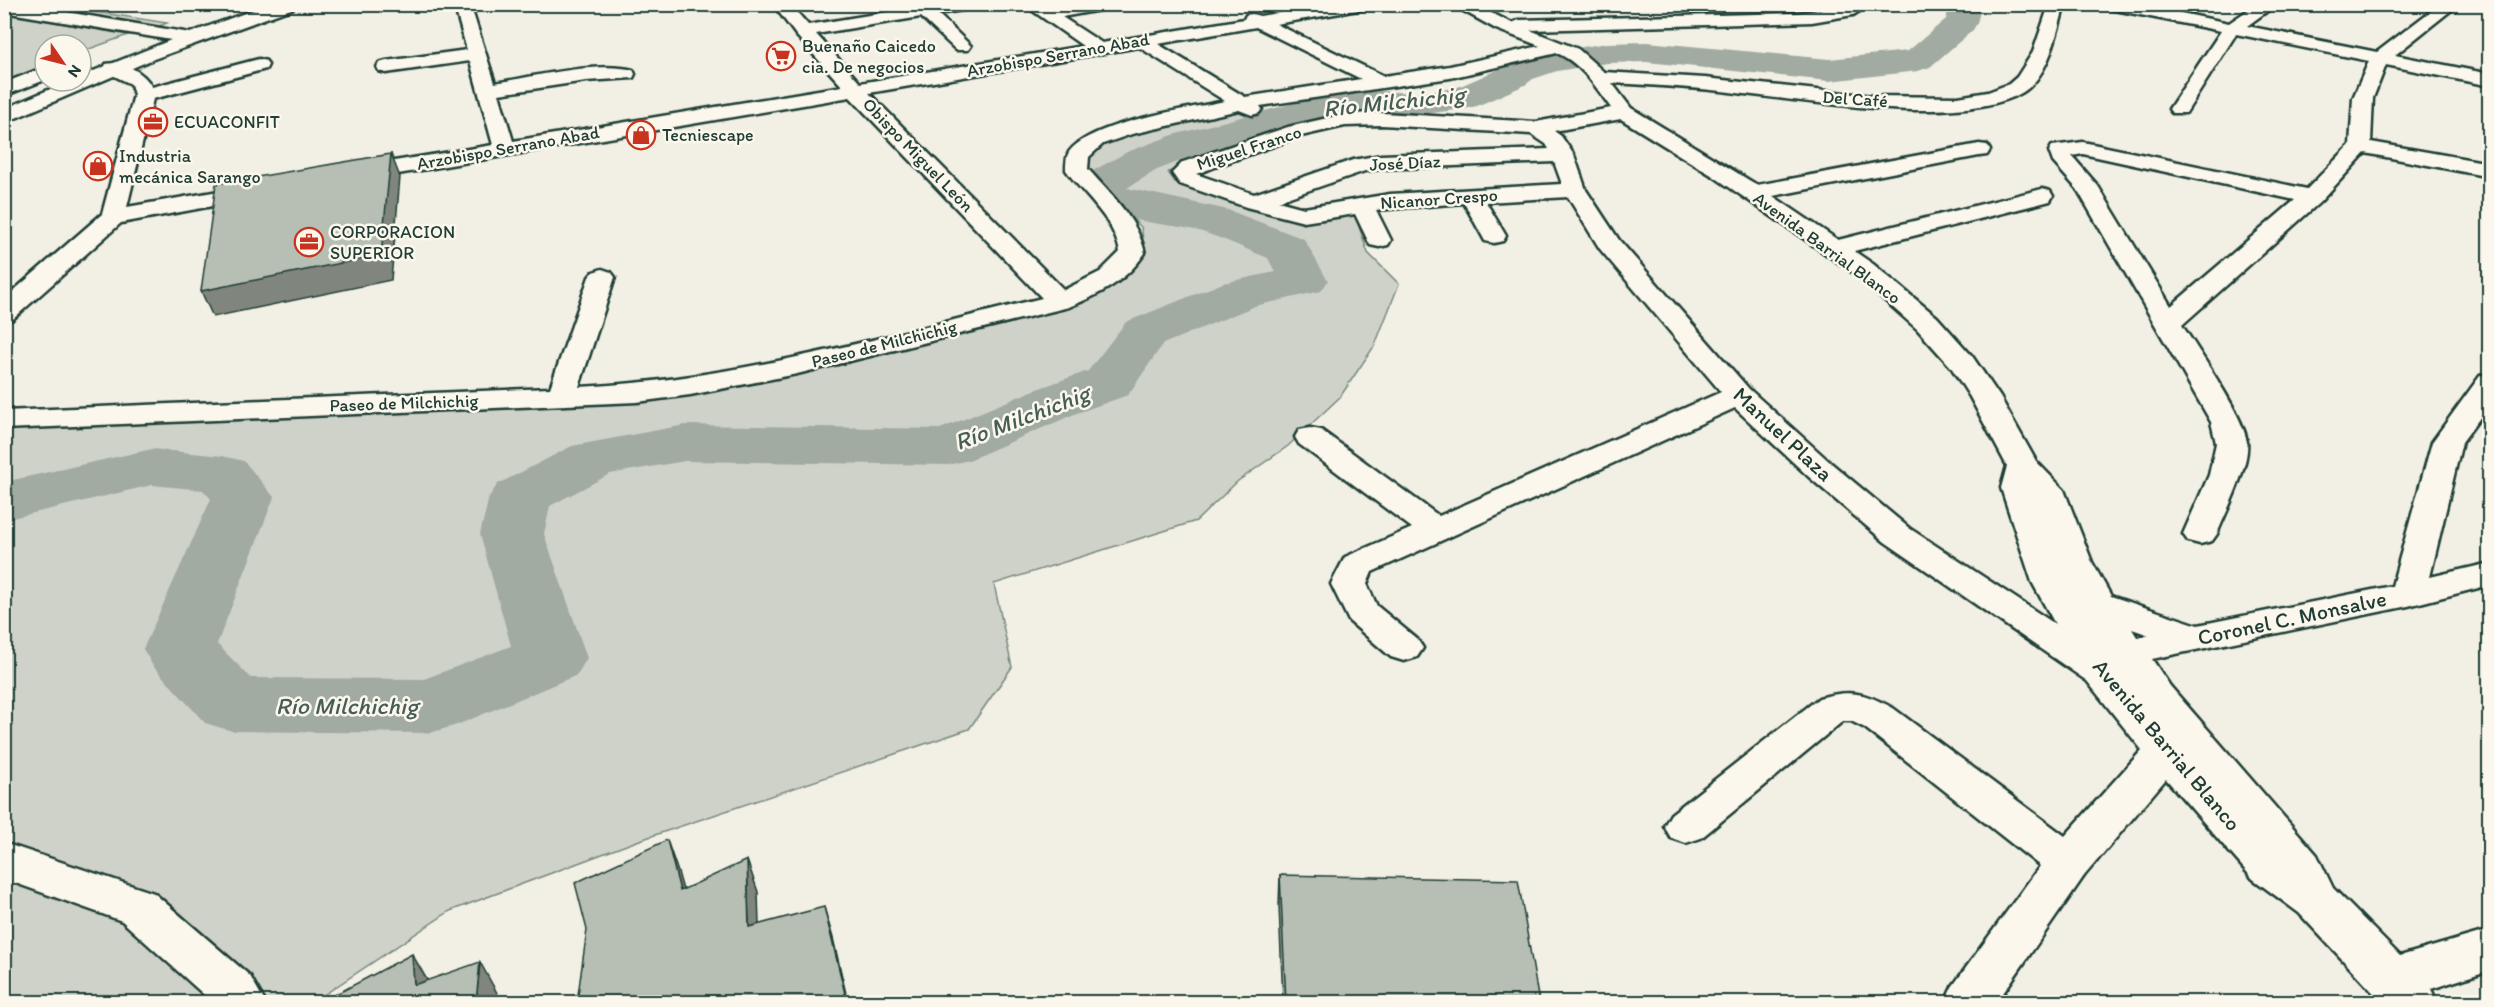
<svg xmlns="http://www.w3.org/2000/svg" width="2494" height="1007" font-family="Itim,sans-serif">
	<rect width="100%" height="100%" fill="#f2f0e5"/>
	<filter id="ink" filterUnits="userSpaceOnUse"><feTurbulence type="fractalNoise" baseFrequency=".0167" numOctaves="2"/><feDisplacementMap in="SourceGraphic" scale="12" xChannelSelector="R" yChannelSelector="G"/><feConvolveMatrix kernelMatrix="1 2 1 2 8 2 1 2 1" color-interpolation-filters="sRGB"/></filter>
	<g filter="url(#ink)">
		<path fill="#cfd2c8" stroke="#77887e" stroke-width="1.5" d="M4,5H52L167,23L152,29Z
			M4,13L128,35L81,52V45H45V65L5,81Z
			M1245,106L1282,127L1168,172L1175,182L1304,217L1354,212L1368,253L1399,284L1375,345L1340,397L1288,446L1238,481L1196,521L994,584L1012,667L969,729L637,841L450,911L313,1002H5L4,426L207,421L686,396L1066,307C1106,290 1119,288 1145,250L1141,227L1084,169C1085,165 1086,159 1088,156C1105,130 1213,113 1245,106Z"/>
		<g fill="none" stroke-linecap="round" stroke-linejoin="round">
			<path fill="#a2aba1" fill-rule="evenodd" d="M1950,4H1982L1977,23L1973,30L1930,67L1918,71L1829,81L1647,62L1607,63L1557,71L1533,79L1525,85L1477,106L1464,109L1416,115L1379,113L1312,121L1201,153L1157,170L1127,188L1228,210L1304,239L1328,281L1321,291L1255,306L1163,344L1128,395L1077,413L969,460L948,465L685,461L610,474L550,506L544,534L587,658L577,675L457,725L430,733L232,731L205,723L153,666L143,649L211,499L203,490L152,485L4,520V482L152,449L222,456L244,461L274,497L217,644L251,678L424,679L511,646L480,534L489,497L498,484L572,446L685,425L940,429L1037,389L1088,371L1126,322L1223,283L1275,272L1268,258C1245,249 1223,238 1199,231C1167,222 1103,223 1083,194L1085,181L1091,172L1127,152L1173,135L1309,99L1379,91L1416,93L1456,88L1499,69L1507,63L1540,54L1607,43L1647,42L1829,59L1908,51L1946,19Z"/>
			<g stroke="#1f3d34" stroke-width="5">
				<path id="minor" d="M454,4H470L495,83C532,77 597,61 633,70L635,74L633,78L586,81L499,94L513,141L842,86L796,35L773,4H790L808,25L912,8L909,4H977L969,9L938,14L971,46L968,50H956L921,17L816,34L860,83L1083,46L1023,4H1043L1049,9L1074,4H1114L1106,9L1062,17L1102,43L1244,19L1246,15L1252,14L1260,16L1331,4H1372L1364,9L1276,24L1384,76L1450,66L1540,46L1496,29L1451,4H1473L1512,23L1519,20L1794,13C1820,11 1845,4 1871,4L1853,15L1812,22L1530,30L1578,49L1604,72L1705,78L1873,96L1958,97L1988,92L2009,84L2017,77L2033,52L2048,8L2045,4H2062L2064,8C2056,35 2049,76 2023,92C1962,129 1793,99 1721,91C1685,87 1649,85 1612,83L1631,108L1757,185L1979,144L1987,145L1990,150L1987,155L1979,156L1773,196L1838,240L2042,189L2050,191L2053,196L2050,201L1854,251L1873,264L1937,317L1972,356L2000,397L2036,461L2064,490L2092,562L2111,596L2198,625L2392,586L2432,442L2480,376L2490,373V404L2462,442L2430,577L2490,563V585L2408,606L2152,659L2170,686L2317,855L2333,888L2400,956L2490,930V970L2431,989L2437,1002H2382L2299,913L2253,879L2166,779L2084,876L1997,1002H1945L1952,987L2040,866L1865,728L1851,721H1843L1701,838L1686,843L1671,838L1664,826L1671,814L1819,698C1851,689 1865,693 1893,708L2065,836L2142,750L2087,681L1885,542L1809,477L1735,408L1372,572L1367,584L1377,606L1417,639L1423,648L1417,657L1404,661L1391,657L1349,621L1331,584L1345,557L1412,528L1299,444L1295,437L1299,430L1310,428L1321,430L1439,516L1721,392L1600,249L1568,197L1486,202L1506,236L1503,241L1494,243L1485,241L1464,203L1376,210L1391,240L1388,245L1379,247L1370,245L1355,214L1304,222L1246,207L1180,184L1172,173L1183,162L1288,127L1345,114L1382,113L1536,122L1611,108C1596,87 1582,64 1557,53L1450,78L1260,106L1262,109L1259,113L1252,115L1239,110L1132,134L1103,144L1089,157L1088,169C1111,195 1137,218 1145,253C1126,281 1101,294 1069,307L797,374L690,395L637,402L4,429V411L550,388L589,277L593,272L602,269L611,272L615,277L579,387C737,380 889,335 1042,298L850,97L351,182L343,180L340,175L343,170L351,168L493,145L470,61L386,73L379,71L377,67L379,63L386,61L467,50ZM1256,27L1361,79L1245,97L1158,44ZM1139,47L1225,101C1188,109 1091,122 1069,152C1066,157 1066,164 1066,170C1086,198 1113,217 1120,252L1100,272L1064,290L869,93ZM1621,119L1713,176L1855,274L1917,329L1951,367L1970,397L2007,466L2001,488L2032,582L2055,624L1909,528L1831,463L1749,389L1619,240L1586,190L1574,155L1561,136L1554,131ZM1382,125L1531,134L1546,144L1549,149L1381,155L1353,160L1254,194L1196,174L1301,136L1345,126ZM1554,162L1562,184L1390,194L1304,208L1278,201L1365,171L1381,169ZM2132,629L2149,635L2137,637Z
					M2102,4H2138L2229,23L2257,4H2277L2247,26L2377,52L2440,4H2459L2395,55L2490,74V86L2386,65L2373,98L2371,142L2490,163V177L2365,153L2320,202L2182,325C2198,350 2244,416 2247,442C2250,465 2226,512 2217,534L2212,541L2200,544L2188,541L2183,534L2209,475L2216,443L2211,422L2077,189L2053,162L2049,151L2052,146L2083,142L2307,189L2350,145L2353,98L2369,61L2236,34L2186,113H2172L2169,109L2221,31L2110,9ZM2083,154L2295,200L2171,306L2098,186L2072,156Z
					M259,59L266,61L268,65L266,69L153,99L127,207L259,184L267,186L270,191L267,196L121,223L13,319L4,321V299L102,214L134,95L131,84L106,72L104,68L106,64C123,60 144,72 152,87Z
					M4,843L154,893L250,976L265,1002H212L122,921L4,879Z"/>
			</g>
			<g stroke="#1f3d34" stroke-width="5">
				<path id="major" d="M4,4H19L190,33L270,4H296L294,8L151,60L4,123V109L69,81H81V76L171,40L4,12Z
					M45,67V80L4,96V83Z"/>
			</g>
			<use href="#minor" fill="#fbf7ec" fill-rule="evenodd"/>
			<use href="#major" fill="#fbf7ec" fill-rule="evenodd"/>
		</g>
		<path fill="#9da39a" stroke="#1f3d34" stroke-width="1.5" d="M1280,875L1539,1002H1283L1279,906Z"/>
		<path fill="#80857d" stroke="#1f3d34" stroke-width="1.5" d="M391,154L400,177L391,280L213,317L201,291Z
			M667,840L678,872L692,922L680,891Z
			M747,860L758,892L760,959L749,927Z
			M824,907L833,938L848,1002H847Z
			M412,954L430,985H414Z
			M480,962L497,993L496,1002H476Z"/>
		<path fill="#b7beb3" stroke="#1f3d34" stroke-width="1.5" d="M391,154L381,255L201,291L216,184Z
			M667,840L680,891L747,860L749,927L824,907L847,1002H577L587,930L575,883Z
			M1280,875L1518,880L1539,1002H1286Z
			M412,954L414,985L480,962L476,1002H331V997Z"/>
	</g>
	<defs>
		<g id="supermarket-ring" transform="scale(1.5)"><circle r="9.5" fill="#fbf7ec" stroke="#c8321e" stroke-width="1.5"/><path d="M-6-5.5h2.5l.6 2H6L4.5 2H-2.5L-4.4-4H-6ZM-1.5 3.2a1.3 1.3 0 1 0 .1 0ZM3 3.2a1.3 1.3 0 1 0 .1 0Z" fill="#c8321e"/></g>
		<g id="office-ring" transform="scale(1.5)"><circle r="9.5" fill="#fbf7ec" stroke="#c8321e" stroke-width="1.5"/><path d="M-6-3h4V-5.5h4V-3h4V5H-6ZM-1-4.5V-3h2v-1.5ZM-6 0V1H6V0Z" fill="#c8321e"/></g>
		<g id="shop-ring" transform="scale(1.5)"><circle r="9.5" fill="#fbf7ec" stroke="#c8321e" stroke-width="1.5"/><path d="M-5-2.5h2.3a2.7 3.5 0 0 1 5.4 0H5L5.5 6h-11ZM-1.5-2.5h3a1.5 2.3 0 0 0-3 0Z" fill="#c8321e"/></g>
	</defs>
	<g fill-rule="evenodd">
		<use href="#supermarket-ring" x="781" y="56"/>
		<use href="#office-ring" x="153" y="122"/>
		<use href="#shop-ring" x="641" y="135"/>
		<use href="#shop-ring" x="98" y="166"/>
		<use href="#office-ring" x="309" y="242"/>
	</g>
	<g text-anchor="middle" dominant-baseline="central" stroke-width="5" stroke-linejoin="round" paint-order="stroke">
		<g font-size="18" fill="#1f3d34" stroke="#fbf7ec" text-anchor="start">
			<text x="802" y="46">Buenaño Caicedo<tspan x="802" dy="21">cia. De negocios</tspan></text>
			<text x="174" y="122">ECUACONFIT</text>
			<text x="662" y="135">Tecniescape</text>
			<text x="119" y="156">Industria<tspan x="119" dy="21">mecánica Sarango</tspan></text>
			<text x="330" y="232">CORPORACION<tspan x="330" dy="21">SUPERIOR</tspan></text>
		</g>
		<g font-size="18" fill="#1f3d34" stroke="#fbf7ec">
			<text transform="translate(1058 55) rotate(-10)">Arzobispo Serrano Abad</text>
			<text transform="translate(1855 99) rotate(4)">Del Café</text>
			<text transform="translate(508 148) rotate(-10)">Arzobispo Serrano Abad</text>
			<text transform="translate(1249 148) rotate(-18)">Miguel Franco</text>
			<text transform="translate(918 155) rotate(46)">Obispo Miguel León</text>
			<text transform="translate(1405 163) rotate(-3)">José Díaz</text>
			<text transform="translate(1439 199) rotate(-4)">Nicanor Crespo</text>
			<text transform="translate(1827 248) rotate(36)">Avenida Barrial Blanco</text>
			<text transform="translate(884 344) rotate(-14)">Paseo de Milchichig</text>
			<text transform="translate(404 403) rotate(-2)">Paseo de Milchichig</text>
		</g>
		<g font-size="22" fill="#1f3d34" stroke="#fbf7ec">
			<text transform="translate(1783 434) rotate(43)">Manuel Plaza</text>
			<text transform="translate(2292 618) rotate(-12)">Coronel C. Monsalve</text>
			<text transform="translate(2167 745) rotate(50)">Avenida Barrial Blanco</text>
		</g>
		<g font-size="24" font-style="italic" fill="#465e55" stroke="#fbf7ec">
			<text transform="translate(1394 101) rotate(-6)">Río Milchichig</text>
			<text transform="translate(1022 417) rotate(-21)">Río Milchichig</text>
			<text x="347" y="705">Río Milchichig</text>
		</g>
	</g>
	<rect width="2494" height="1007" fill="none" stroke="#fbf7ec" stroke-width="24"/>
	<rect x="12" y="12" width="2470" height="983" fill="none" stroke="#1f3d34" stroke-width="2" filter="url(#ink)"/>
	<g transform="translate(63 63) rotate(125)"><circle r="28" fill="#fbf7ec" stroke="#a3ada2" stroke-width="1.5"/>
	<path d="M0-4.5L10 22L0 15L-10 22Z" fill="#c8321e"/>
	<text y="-9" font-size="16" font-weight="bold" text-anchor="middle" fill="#1f3d34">N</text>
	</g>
</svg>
